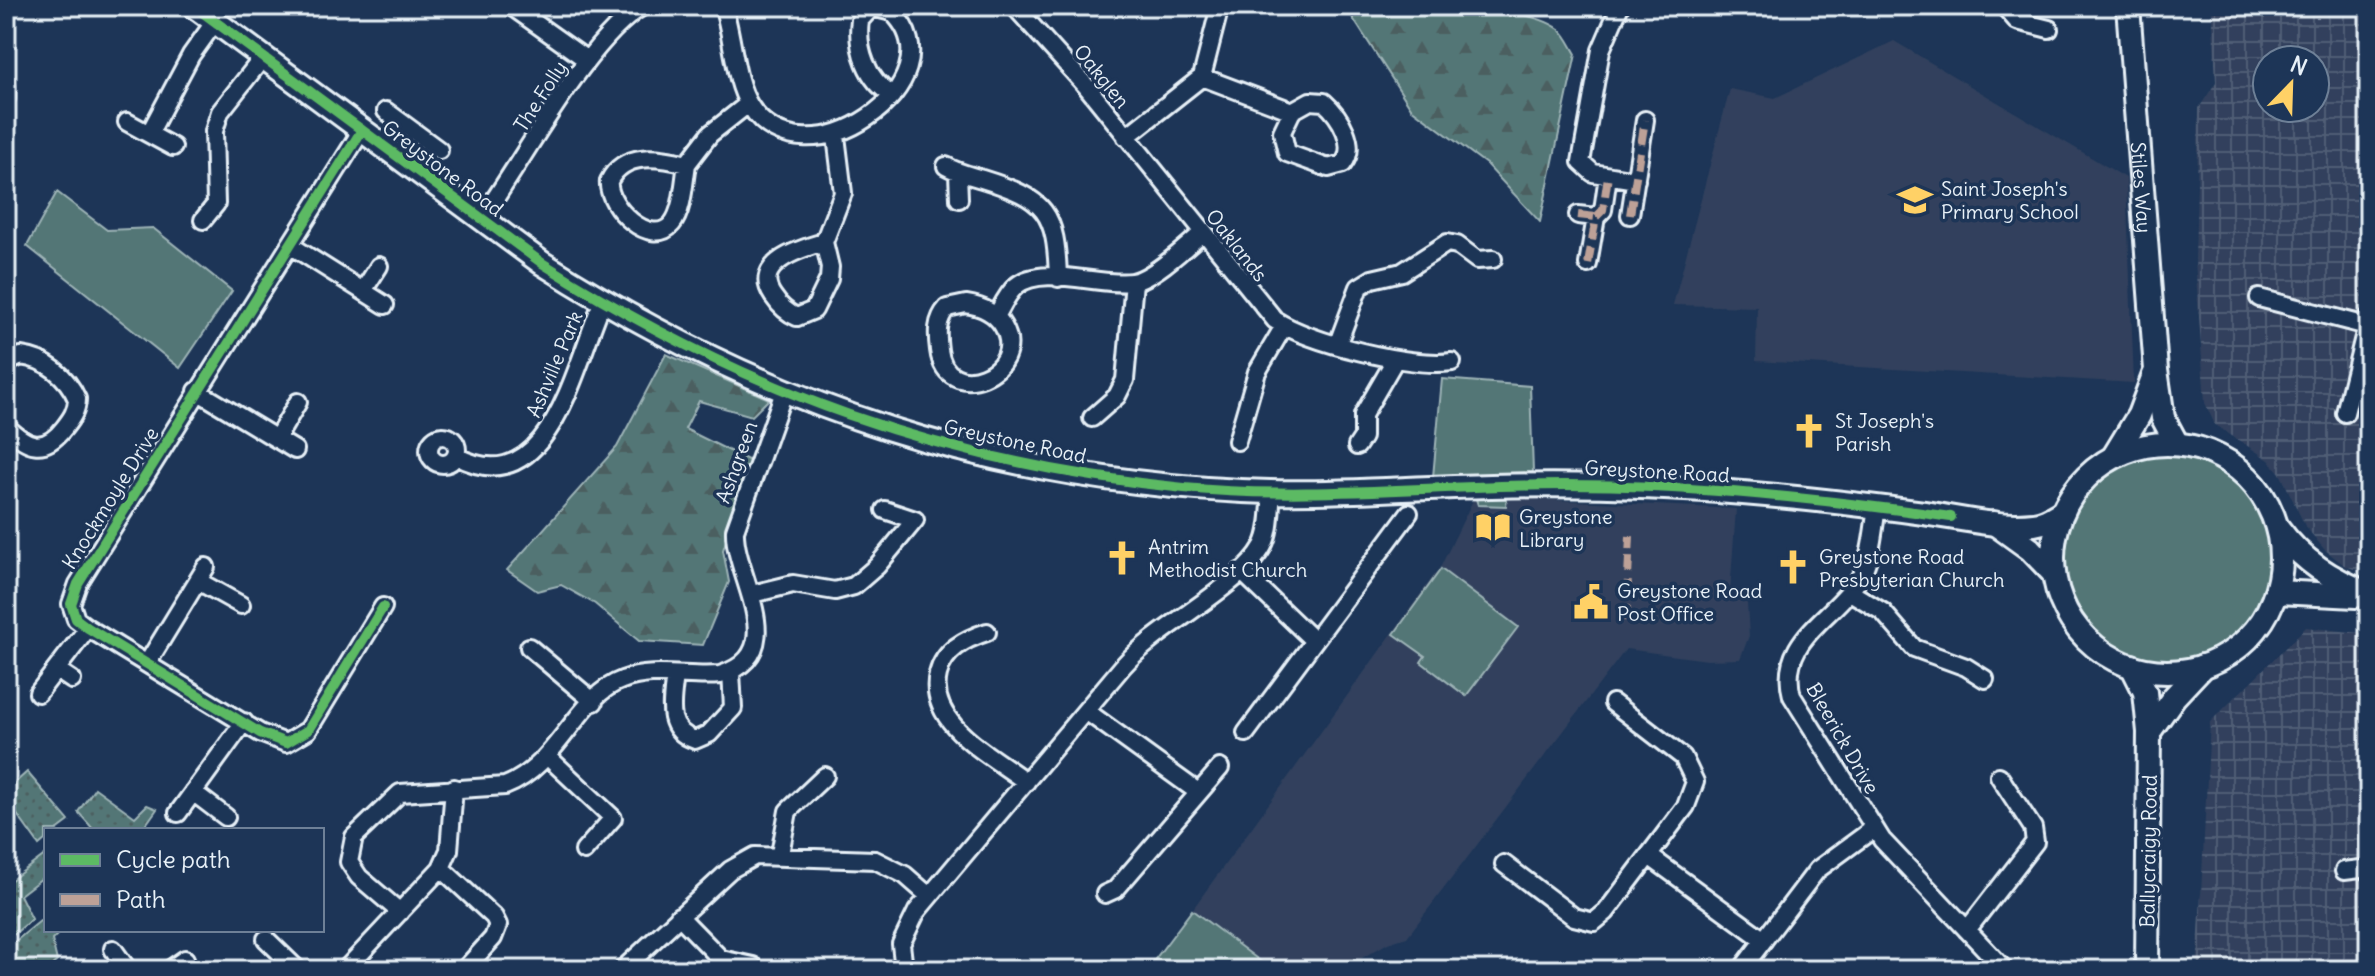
<svg xmlns="http://www.w3.org/2000/svg" width="2375" height="976" font-family="Delius,sans-serif">
	<defs>
		<pattern id="industrial-grid" width="8" height="8" patternUnits="userSpaceOnUse" patternTransform="scale(2)"><rect width="8" height="8" fill="#31415d"/><path d="M0 4h8M4 0v8" fill="none" stroke="#4f5d75"/></pattern>
		<pattern id="forest-firs" width="22" height="20" patternUnits="userSpaceOnUse" patternTransform="scale(2)"><rect width="22" height="20" fill="#537676"/><path d="M5 1l3.5 6h-7zM16 11l3.5 6h-7z" fill="#4c5f60"/></pattern>
		<pattern id="garden-dots" width="8" height="8" patternUnits="userSpaceOnUse" patternTransform="scale(2)"><rect width="8" height="8" fill="#537676"/><path d="M2 2h.1M6 6h.1" fill="none" stroke="#4c5f60" stroke-width="1.8" stroke-linecap="round"/></pattern>
	</defs>
	<rect width="100%" height="100%" fill="#1d3557"/>
	<filter id="ink" filterUnits="userSpaceOnUse"><feTurbulence type="fractalNoise" baseFrequency=".0125" numOctaves="2"/><feDisplacementMap in="SourceGraphic" scale="16" xChannelSelector="R" yChannelSelector="G"/><feConvolveMatrix kernelMatrix="1 2 1 2 8 2 1 2 1" color-interpolation-filters="sRGB"/></filter>
	<g filter="url(#ink)">
		<path fill="#31415d" d="M1894,41L2126,178L2134,383L1756,361L1757,307L1673,305L1730,89L1775,98Z
			M1475,496L1736,509L1730,593L1747,603L1749,636L1740,659L1707,660L1626,649L1407,937L1388,943L1341,970H1272L1192,910L1441,566Z"/>
		<path fill="url(#industrial-grid)" fill-rule="evenodd" d="M2212,6H2369V574L2345,566L2324,549L2305,526L2280,473L2269,460L2215,425L2205,403L2195,260L2199,108L2216,82ZM2267,60H2315V108H2267Z
			M2306,627L2369,634V970H2197L2210,722Z"/>
		<path fill="#537676" stroke="#9eb4b7" stroke-width="2" d="M57,192L107,230L153,228L232,291L180,368L27,246Z
			M1442,379L1530,386L1533,472L1433,477Z
			M2062 557a105 105 0 1 1 210 0a105 105 0 1 1-210 0Z
			M1475,496L1507,497L1506,506L1478,505Z
			M1441,569L1518,627L1466,696L1421,662L1425,656L1394,634Z
			M1192,910L1272,970H1147Z"/>
		<path fill="url(#forest-firs)" stroke="#9eb4b7" stroke-width="2" d="M1345,6C1397,6 1519,0 1559,29C1566,34 1571,46 1576,54L1540,222L1486,164L1411,108Z
			M666,354L769,399L752,416L699,401L685,429L752,462L723,550L729,582L703,645L639,641L595,604L561,585L537,591L507,570L617,447Z"/>
		<path fill="url(#garden-dots)" stroke="#9eb4b7" stroke-width="2" d="M27,772L69,821L57,830H46V839L39,845L6,799V791Z
			M95,788L135,817L147,805L157,809L142,830H94L78,812Z
			M46,854V875L20,895L32,919L6,941V884Z
			M46,916V930H62L52,940L57,961L46,970H6V949Z"/>
		<g fill="none" stroke-linecap="round" stroke-linejoin="round">
			<g stroke="#e8f1f8" stroke-width="22">
				<path id="minor" d="M511,6L587,60
					M723,6C733,36 734,81 750,106C804,192 964,81 892,12L872,7L860,20C856,49 867,80 892,95
					M1014,6L1087,87L1275,320C1310,343 1411,368 1452,362
					M1620,6L1601,50L1581,162L1593,173L1636,180
					M2004,6L2017,21L2049,29
					M1202,77L1292,111L1310,101L1324,102C1340,116 1358,145 1343,164L1328,168L1287,153L1282,132L1292,111
					M6,87V98
					M386,111L439,150
					M127,122L173,147
					M362,130L78,584L71,604L76,619L88,628L260,733L286,743L308,730L383,607
					M149,134L191,55L216,20
					M1126,137L1202,77L1220,6
					M687,164C684,181 683,211 672,224C651,249 606,206 609,181C624,151 659,157 687,164L710,134L748,104
					M946,166C958,173 969,175 982,179C1047,199 1056,212 1058,278
					M958,173L959,199
					M1578,215L1596,217
					M1630,215L1645,120
					M481,219C523,162 586,39 643,6
					M203,220L216,204L214,131L220,112L264,56
					M824,242C799,249 751,264 773,296C779,305 787,313 797,317L814,310L829,279L830,267L824,242L843,193L836,136
					M290,245L385,305
					M1588,264L1596,217L1603,210L1608,176
					M363,291L379,266
					M2259,298L2367,326
					M966,304C980,306 995,312 1003,326C1030,372 946,408 939,350C937,334 936,320 947,308Z
					M996,317C1002,306 1007,294 1016,286C1042,264 1101,287 1132,282C1152,279 1186,247 1202,233
					M1338,343L1359,287L1372,279L1402,272L1447,243L1457,245L1477,260L1493,259
					M6,363L21,356C46,359 67,376 77,399C77,411 71,419 64,428C44,454 27,447 6,426
					M197,391L295,450
					M2345,413L2369,317
					M1092,418L1117,396L1125,380L1134,282
					M429 450a14 14 0 1 1 28 0a14 14 0 1 1-28 0Z
					M277,438L298,402
					M1237,441L1257,372L1284,326
					M1357,446L1363,437V415L1395,360
					M456,456C550,506 575,362 603,301
					M1877,507C1873,531 1872,558 1859,579C1833,619 1777,640 1792,696L1882,840L2005,970
					M1241,571L1313,640
					M198,581L241,605
					M1850,592L1883,612L1914,648L1966,667L1985,679
					M752,594L793,584L835,591L854,586L877,566L915,520L885,510
					M987,632C965,639 944,650 938,674C926,724 993,756 1026,782
					M529,647L594,702
					M148,662L206,567
					M57,670L72,680
					M675,675C672,701 664,730 695,740L709,734L733,708L731,672
					M38,693L88,628
					M1086,711L1198,792
					M1246,733L1409,513
					M547,756L613,818L584,851
					M193,792L226,817
					M178,813L244,722
					M780,854L788,811L825,776
					M1649,856L1764,940
					M1504,864L1574,917L1594,922L1606,912L1686,806L1695,782L1683,757L1613,703
					M441,868L494,917L498,925L493,938L464,970
					M2344,871L2369,868
					M1105,894L1116,889L1220,768
					M400,912L359,877L349,862L354,837L400,793L505,786C558,766 577,696 622,680C653,668 688,678 720,675C794,652 733,576 735,530L784,392
					M679,916L721,959L753,966
					M1967,930L2035,842L2033,828L1999,776
					M266,939L298,970
					M113,949L128,970
					M169,970L185,959
					M345,970L441,868L449,850L454,788
					M622,970L730,870L755,856L875,860L905,875L929,896
					M904,970L901,944L917,911L1123,666C1159,625 1241,587 1263,546C1271,531 1270,509 1272,492
					M1741,970L1817,870L1873,829"/>
			</g>
			<g stroke="#e8f1f8" stroke-width="28">
				<g id="secondary">
					<path d="M194,6L542,263C769,408 1000,484 1270,492C1344,494 1417,487 1491,486C1576,484 1659,486 1743,493C1804,498 1864,505 1924,513C1959,518 1998,528 2034,524C2045,523 2052,518 2062,512"/>
					<path id="s1" d="M2128,6L2156,370L2163,418L2177,444"/>
					<circle cx="2167" cy="558" r="114"/>
					<path d="M2114,456L2139,415L2154,375"/>
					<path d="M1994,523L2030,549L2054,574"/>
					<path d="M2278,528C2302,561 2331,579 2369,594"/>
					<path d="M2276,592L2356,596"/>
					<path d="M2132,666L2145,692L2149,732L2147,970"/>
					<path d="M2149,732L2174,697L2203,666"/>
				</g>
			</g>
			<use href="#minor" stroke="#1d3557" stroke-width="16"/>
			<use href="#secondary" stroke="#1d3557" stroke-width="22"/>
			<path stroke="#bda197" stroke-width="8" stroke-dasharray="16 8" stroke-linecap="butt" d="M1578,215L1596,217
				M1630,215L1645,120
				M1588,264L1596,217L1603,210L1608,176
				M1626,621L1630,536"/>
			<g stroke="#1d3557" stroke-width="15">
				<path id="cycleway" d="M194,6L542,263C745,392 944,464 1184,488C1310,500 1438,485 1564,485C1694,485 1823,499 1951,517
					M362,130L78,584L71,604L76,619L88,628L260,733L286,743L308,730L383,607"/>
			</g>
			<use href="#cycleway" stroke="#5cba63" stroke-width="10"/>
		</g>
	</g>
	<defs>
		<g id="school-bare" transform="scale(2.76)"><path d="M0-5L7-2L0 1L-7-2ZM-4 1L0 2.5L4 1V4Q0 6-4 4Z" fill="#ffd166" stroke="#1d3557" stroke-width="2.5" paint-order="stroke"/></g>
		<g id="church-bare" transform="scale(2.76)"><path d="M-1.2-6h2.4v3.5h3.3v2.4h-3.3V6h-2.4V-.1h-3.3v-2.4h3.3Z" fill="#ffd166" stroke="#1d3557" stroke-width="2.5" paint-order="stroke"/></g>
		<g id="library-bare" transform="scale(2.76)"><path d="M-6-4Q-3-5.5-.7-3.5V5Q-3 3-6 4ZM6-4Q3-5.5 .7-3.5V5Q3 3 6 4Z" fill="#ffd166" stroke="#1d3557" stroke-width="2.5" paint-order="stroke"/></g>
		<g id="civic-bare" transform="scale(2.76)"><path d="M-.6-6.5H3V-4.5H.6V-3L4-1V1h2V6H-6V1h2V-1L-.6-3ZM-1.2 2.5V6h2.4V2.5Z" fill="#ffd166" stroke="#1d3557" stroke-width="2.5" paint-order="stroke"/></g>
	</defs>
	<g fill-rule="evenodd">
		<use href="#school-bare" x="1915" y="200"/>
		<use href="#church-bare" x="1809" y="431"/>
		<use href="#library-bare" x="1493" y="527"/>
		<use href="#church-bare" x="1122" y="558"/>
		<use href="#church-bare" x="1793" y="567"/>
		<use href="#civic-bare" x="1591" y="602"/>
	</g>
	<g text-anchor="middle" dominant-baseline="central" stroke-width="7" stroke-linejoin="round" paint-order="stroke">
		<g font-size="20" fill="#e8f1f8" stroke="#1d3557">
			<text transform="translate(1102 76) rotate(51)">Oakglen</text>
			<text transform="translate(540 96) rotate(-57)">The Folly</text>
			<text transform="translate(443 168) rotate(37)">Greystone Road</text>
			<text stroke="none"><textPath href="#s1" startOffset="182">Stiles Way</textPath></text>
			<text transform="translate(1237 245) rotate(52)">Oaklands</text>
			<text transform="translate(554 364) rotate(-67)">Ashville Park</text>
			<text transform="translate(1015 441) rotate(12)">Greystone Road</text>
			<text transform="translate(736 462) rotate(-70)">Ashgreen</text>
			<text transform="translate(1657 471) rotate(3)">Greystone Road</text>
			<text transform="translate(110 498) rotate(-58)">Knockmoyle Drive</text>
			<text transform="translate(1843 738) rotate(60)">Bleerick Drive</text>
			<text transform="translate(2148 851) rotate(-89)">Ballycraigy Road</text>
		</g>
		<g font-size="20" fill="#e8f1f8" stroke="#1d3557" text-anchor="start">
			<text x="1941" y="188">Saint Joseph's<tspan x="1941" dy="23">Primary School</tspan></text>
			<text x="1835" y="420">St Joseph's<tspan x="1835" dy="23">Parish</tspan></text>
			<text x="1519" y="516">Greystone<tspan x="1519" dy="23">Library</tspan></text>
			<text x="1148" y="546">Antrim<tspan x="1148" dy="23">Methodist Church</tspan></text>
			<text x="1819" y="556">Greystone Road<tspan x="1819" dy="23">Presbyterian Church</tspan></text>
			<text x="1617" y="590">Greystone Road<tspan x="1617" dy="23">Post Office</tspan></text>
		</g>
	</g>
	<rect width="2375" height="976" fill="none" stroke="#1d3557" stroke-width="32"/>
	<rect x="16" y="16" width="2343" height="944" fill="none" stroke="#e8f1f8" stroke-width="3" filter="url(#ink)"/>
	<rect x="44" y="828" width="280" height="104" fill="#1d3557" stroke="#6e8097" stroke-width="2"/>
	<rect x="60" y="854" width="40" height="12" fill="#5cba63" stroke="#6e8097" stroke-width="2"/>
	<text x="116" y="868" font-size="24" fill="#e8f1f8">Cycle path</text>
	<rect x="60" y="894" width="40" height="12" fill="#bda197" stroke="#6e8097" stroke-width="2"/>
	<text x="116" y="908" font-size="24" fill="#e8f1f8">Path</text>
	<g transform="translate(2291 84) rotate(23)"><circle r="38" fill="#1d3557" stroke="#6e8097" stroke-width="2"/>
	<path d="M0-6L14 30L0 20L-14 30Z" fill="#ffd166"/>
	<text y="-12" font-size="22" font-weight="bold" text-anchor="middle" fill="#e8f1f8">N</text>
	</g>
</svg>
